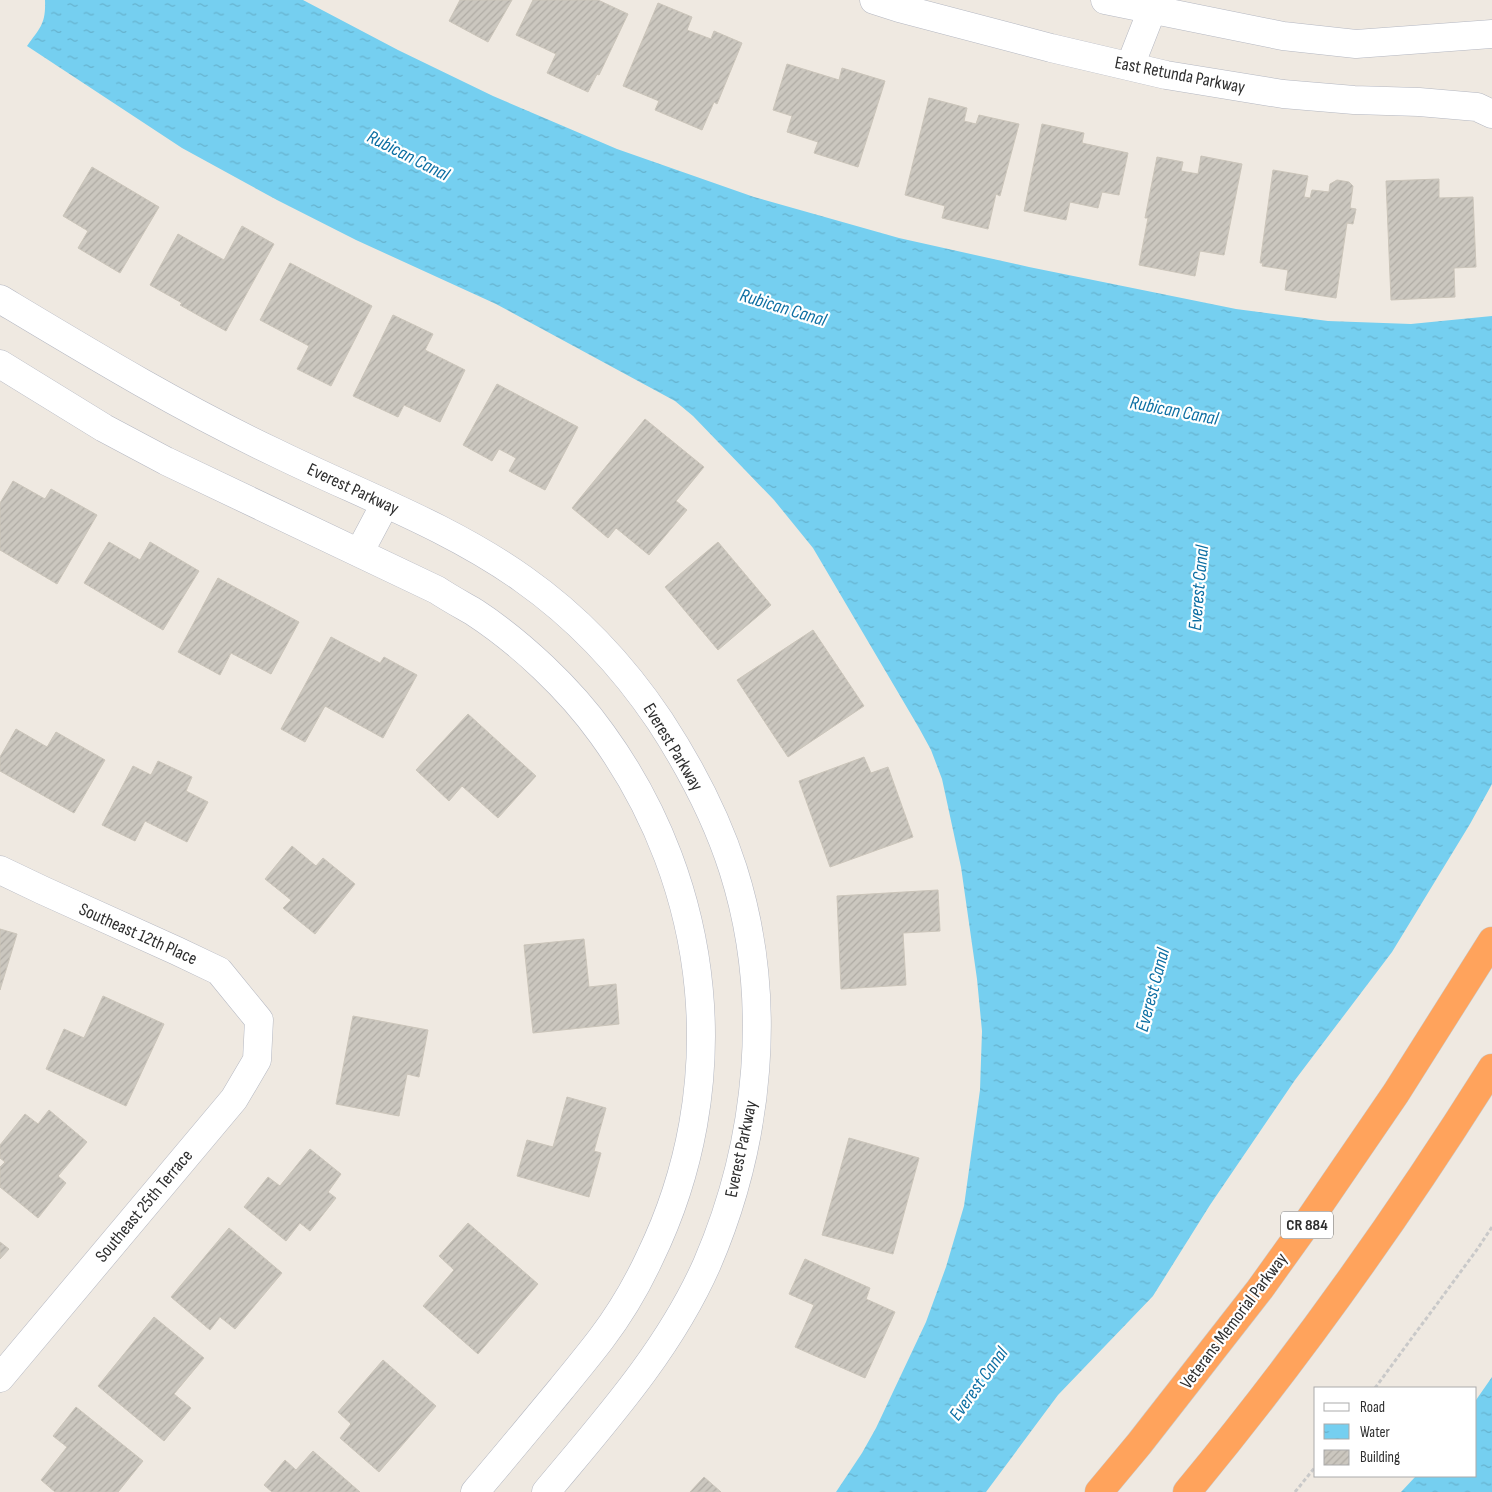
<svg xmlns="http://www.w3.org/2000/svg" width="1492" height="1492" font-family="'Sofia Sans Condensed',sans-serif">
	<defs>
		<pattern id="water-ripples" width="26" height="14" patternUnits="userSpaceOnUse" patternTransform="scale(1.25)"><rect width="26" height="14" fill="#75cff0"/><path d="M2 4q2-2 4 0t4 0M15 11q2-2 4 0t4 0" fill="none" stroke="#66b2ce"/></pattern>
		<pattern id="building-hatch" width="6" height="6" patternUnits="userSpaceOnUse" patternTransform="scale(1.25)"><rect width="6" height="6" fill="#cbc7bf"/><path d="M-1 1l2-2M0 6l6-6M5 7l2-2" fill="none" stroke="#afaba4"/></pattern>
	</defs>
	<rect width="100%" height="100%" fill="#efe9e1"/>
	<path fill="url(#water-ripples)" d="M45,0H303L398,50L493,96L617,149L754,197L899,238L1029,267L1236,309L1328,321L1411,324L1492,316V784L1470,824L1392,952L1295,1080L1210,1205L1153,1296L1058,1395L986,1492H836L862,1453L876,1428L926,1322L946,1267L964,1206L980,1090L982,1031L977,979L961,867L942,779L931,750L919,728L813,548L774,500L693,416L675,401L496,304L356,240L277,200L182,148L27,46C40,28 46,24 45,0Z
		M1492,1377V1492H1401L1416,1476H1476V1400Z"/>
	<path fill="url(#building-hatch)" stroke="#cbc5ba" d="M460,0H512L488,42L449,21Z
		M533,0H598L628,14L599,75L597,74L588,92L547,73L556,54L516,35Z
		M658,3L692,17L687,30L711,39L714,31L742,43L717,104L714,102L702,130L655,110L659,101L623,86Z
		M787,64L839,80L842,68L885,81L858,167L814,153L818,142L787,132L792,116L773,110Z
		M929,98L967,108L964,121L976,124L979,115L1019,124L1000,196L996,194L988,229L942,218L945,206L905,195Z
		M1042,124L1084,133L1082,143L1128,153L1119,195L1102,192L1098,208L1070,202L1066,220L1024,211Z
		M1201,156L1242,164L1224,255L1200,251L1195,276L1139,265L1148,218H1145L1157,157L1183,162L1181,171L1198,174Z
		M92,167L159,207L120,273L78,248L88,231L63,216Z
		M1273,170L1308,176L1304,197L1310,198L1312,190L1329,192L1330,184L1337,180L1349,182L1353,186L1350,208L1356,209L1353,224L1347,223L1336,298L1285,290L1288,270L1262,266L1263,263H1260Z
		M1439,179V198L1473,197L1476,267L1454,268L1455,297L1391,300L1386,181Z
		M242,226L274,244L226,331L180,305L182,303L150,285L178,234L224,260Z
		M290,263L372,306L331,386L297,369L309,346L260,320Z
		M393,315L433,334L425,350L465,370L440,422L404,405L398,417L353,396Z
		M497,384L578,427L545,490L509,471L516,458L499,449L492,461L463,445Z
		M645,419L704,467L676,501L687,510L649,555L616,528L608,538L572,508Z
		M13,481L45,499L51,489L97,515L57,584L0,550V503Z
		M109,542L140,560L150,542L199,571L163,630L84,583Z
		M718,542L771,605L718,650L665,587Z
		M218,578L299,622L271,674L231,653L220,675L178,652Z
		M813,630L864,706L788,757L737,680Z
		M331,637L380,663L384,657L417,675L383,738L325,706L305,742L281,729Z
		M468,714L536,776L498,818L462,786L449,801L416,770Z
		M16,729L47,747L56,732L105,760L74,813L0,771V757Z
		M864,757L871,773L888,767L913,837L830,867L799,781Z
		M158,761L192,777L186,791L208,802L187,842L145,821L135,841L102,825L133,766L151,775Z
		M292,846L316,866L323,858L355,884L315,934L283,908L291,900L265,879Z
		M938,890L940,931L903,933L906,985L841,989L837,896Z
		M0,929L17,934L0,990Z
		M584,939L589,987L616,984L619,1024L533,1033L524,945Z
		M103,996L164,1024L126,1106L46,1069L64,1029L84,1038Z
		M353,1016L428,1030L419,1077L407,1074L399,1116L336,1104Z
		M567,1097L606,1108L594,1151L601,1153L589,1197L517,1176L527,1140L553,1147Z
		M49,1110L87,1142L58,1176L66,1183L38,1218L0,1187V1167L5,1162L0,1158V1145L25,1114L38,1124Z
		M849,1138L919,1158L893,1254L822,1235Z
		M310,1149L341,1174L328,1192L336,1198L310,1231L300,1223L286,1241L244,1207L268,1177L280,1186Z
		M468,1223L538,1284L478,1354L423,1306L454,1270L439,1256Z
		M229,1228L282,1273L235,1329L220,1317L210,1330L171,1297Z
		M0,1242L9,1249L0,1259Z
		M805,1259L870,1288L866,1299L895,1312L865,1378L795,1347L814,1305L789,1294Z
		M154,1317L204,1358L174,1394L191,1408L164,1441L98,1386Z
		M383,1360L436,1406L379,1472L340,1438L351,1424L338,1412Z
		M76,1407L143,1461L118,1492H55L41,1480L67,1447L53,1436Z
		M313,1451L360,1492H272L264,1485L285,1460L296,1470Z
		M704,1477L721,1492H690Z"/>
	<g fill="none" stroke-linecap="round" stroke-linejoin="round">
		<g stroke="#b4b7c1" stroke-width="29">
			<path id="street" d="M874,0L899,8L1051,48L1166,75L1283,94L1354,100L1419,102L1477,107L1492,114
				M1105,0L1283,36L1356,44L1492,34
				M1130,66L1152,10L1160,0
				M0,870L42,890L177,951L219,971L259,1020L257,1060L234,1099L0,1378"/>
		</g>
		<g stroke="#b4b7c1" stroke-width="29">
			<path id="secondary" d="M0,299C90,353 179,407 274,452C357,493 447,525 523,579C577,617 623,666 660,721C690,767 716,816 733,869C774,998 760,1141 707,1264C669,1350 606,1420 546,1492
				M0,364L104,428L166,461L437,590C449,598 462,605 474,612C520,642 570,689 602,734C713,887 733,1086 650,1257C637,1285 620,1314 601,1339C588,1356 574,1373 561,1389C532,1424 504,1458 475,1492
				M359,553L385,504"/>
		</g>
		<g stroke="#c9c9c9" stroke-width="29">
			<path id="highway" d="M1099,1492L1139,1444L1260,1289L1303,1229L1396,1093L1492,941
				M1187,1492C1298,1358 1399,1216 1492,1068"/>
		</g>
		<path stroke="#c9c9c9" stroke-width="3" stroke-dasharray="4 2.5" stroke-linecap="butt" d="M1375,1388L1476,1251L1492,1227
			M1295,1492L1316,1466"/>
		<use href="#street" stroke="#fff" stroke-width="28"/>
		<use href="#secondary" stroke="#fff" stroke-width="28"/>
		<use href="#highway" stroke="#ffa35c" stroke-width="28"/>
	</g>
	<g text-anchor="middle" dominant-baseline="central" stroke-width="4.5" stroke-linejoin="round" paint-order="stroke">
		<rect fill="#fff" stroke="#6d6d6d" stroke-width="1" x="1281" y="1211.5" width="52" height="27" rx="4"/>
		<g font-size="16" font-weight="bold" fill="#2e2e2e">
			<text x="1307" y="1225">CR 884</text>
		</g>
		<g font-size="18" fill="#2e2e2e" stroke="#fff">
			<text transform="translate(1180 75) rotate(11)">East Retunda Parkway</text>
			<text transform="translate(353 489) rotate(25)">Everest Parkway</text>
			<text transform="translate(673 747) rotate(59)">Everest Parkway</text>
			<text transform="translate(138 934) rotate(24)">Southeast 12th Place</text>
			<text transform="translate(741 1149) rotate(-78)">Everest Parkway</text>
			<text transform="translate(144 1206) rotate(-50)">Southeast 25th Terrace</text>
			<text transform="translate(1234 1321) rotate(-53)">Veterans Memorial Parkway</text>
		</g>
		<g font-size="19" font-style="italic" fill="#0d6fa3" stroke="#fff">
			<text transform="translate(408 156) rotate(27)">Rubican Canal</text>
			<text transform="translate(783 308) rotate(17)">Rubican Canal</text>
			<text transform="translate(1174 411) rotate(11)">Rubican Canal</text>
			<text transform="translate(1199 588) rotate(-85)">Everest Canal</text>
			<text transform="translate(1153 990) rotate(-75)">Everest Canal</text>
			<text transform="translate(979 1384) rotate(-54)">Everest Canal</text>
		</g>
	</g>
	<rect x="1314" y="1387" width="162" height="90" fill="#ffffff" stroke="#ababab"/>
	<rect x="1324" y="1403" width="25" height="8" fill="#ffffff" stroke="#ababab"/>
	<text x="1360" y="1412" font-size="15" fill="#2e2e2e">Road</text>
	<rect x="1324" y="1424" width="25" height="15" fill="url(#water-ripples)" stroke="#ababab"/>
	<text x="1360" y="1437" font-size="15" fill="#2e2e2e">Water</text>
	<rect x="1324" y="1450" width="25" height="15" fill="url(#building-hatch)" stroke="#ababab"/>
	<text x="1360" y="1462" font-size="15" fill="#2e2e2e">Building</text>
</svg>
